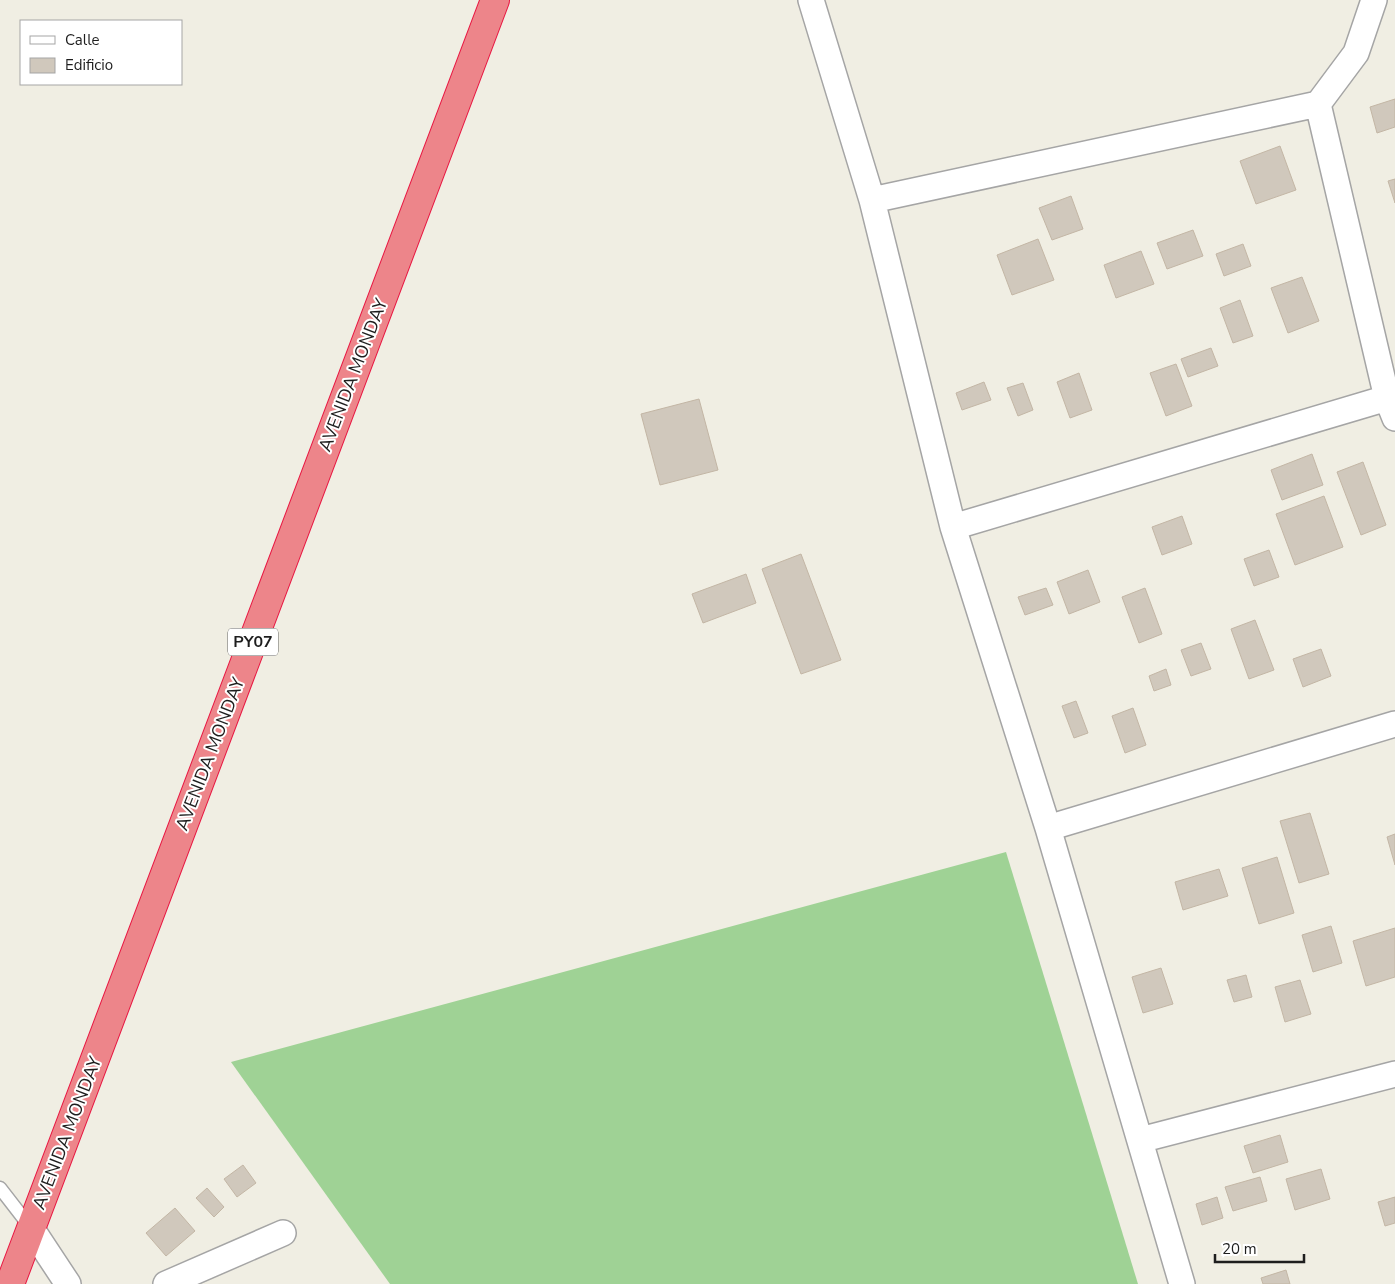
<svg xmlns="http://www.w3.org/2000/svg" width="1395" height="1284" font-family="'Nunito Sans',sans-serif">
	<rect width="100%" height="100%" fill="#f0eee3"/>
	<path fill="#9fd295" d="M1006,852L1138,1284H390L231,1062Z"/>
	<path fill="#d0c8bc" stroke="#c3b6a5" d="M1395,99V127L1377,133L1370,107Z
		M1280,146L1296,190L1256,204L1240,161Z
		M1395,179V203L1388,181Z
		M1071,196L1083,229L1052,240L1039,208Z
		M1193,230L1203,256L1167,269L1157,243Z
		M1038,239L1054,280L1012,295L997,255Z
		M1243,244L1251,266L1224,276L1216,254Z
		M1141,251L1154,284L1116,298L1104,265Z
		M1302,277L1319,321L1288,333L1271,288Z
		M1240,300L1253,336L1233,343L1220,308Z
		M1211,348L1218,366L1188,377L1181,359Z
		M1176,364L1192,406L1166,416L1150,373Z
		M1079,373L1092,410L1070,418L1057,382Z
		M984,382L991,400L962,410L956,393Z
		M1023,383L1033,410L1018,416L1007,388Z
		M699,399L718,470L660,485L641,414Z
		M1312,454L1323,485L1282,500L1271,470Z
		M1363,462L1386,525L1361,535L1337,472Z
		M1324,496L1343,547L1295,565L1276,514Z
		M1182,516L1192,544L1162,555L1152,527Z
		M1269,550L1279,577L1254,586L1244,559Z
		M801,554L841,660L801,674L762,569Z
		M1088,570L1100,602L1069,614L1057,582Z
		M746,574L756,603L703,623L692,594Z
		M1046,588L1053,605L1025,615L1018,597Z
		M1145,588L1162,634L1139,643L1122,597Z
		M1255,620L1274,670L1249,679L1231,629Z
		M1201,643L1211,669L1191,676L1181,650Z
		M1321,649L1331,676L1303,687L1293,659Z
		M1166,669L1171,685L1154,691L1149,676Z
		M1076,701L1088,733L1074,738L1062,706Z
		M1133,708L1146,745L1125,753L1112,716Z
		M1310,813L1329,874L1299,883L1280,821Z
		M1395,834V865L1387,837Z
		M1277,857L1294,913L1259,924L1242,868Z
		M1219,869L1228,896L1183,910L1175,882Z
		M1331,926L1342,963L1313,972L1302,935Z
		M1395,928V977L1366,986L1353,941Z
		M1161,968L1173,1004L1143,1013L1132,977Z
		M1246,975L1252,997L1234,1002L1227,980Z
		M1300,980L1311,1014L1285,1022L1275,987Z
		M1280,1135L1288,1162L1253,1173L1244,1146Z
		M243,1165L256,1183L237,1197L224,1179Z
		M1321,1169L1330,1199L1295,1210L1286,1179Z
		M1260,1177L1267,1201L1233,1211L1225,1187Z
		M207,1188L224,1207L214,1217L196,1198Z
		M1217,1197L1223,1218L1202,1225L1196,1204Z
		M1395,1197V1223L1385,1226L1378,1202Z
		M175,1208L195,1231L166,1256L146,1233Z
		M1286,1270L1290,1284H1263L1261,1278Z"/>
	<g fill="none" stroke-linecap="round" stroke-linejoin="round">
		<g stroke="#a5a5a5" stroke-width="15">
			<path id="lane" d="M0,1188L31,1228"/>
		</g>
		<g stroke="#a5a5a5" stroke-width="28">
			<path id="street" d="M811,0L872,200L953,527L1048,828L1182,1284
				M1318,104L1387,398L1395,418
				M872,200L1318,104L1356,53L1374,0
				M953,527L1387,398
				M1048,828L1395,724
				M1140,1140L1395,1074
				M31,1228L68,1284
				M166,1284L283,1233"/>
		</g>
		<g stroke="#e81742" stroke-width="30">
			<path id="highway" d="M10,1284L495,0"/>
		</g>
		<use href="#lane" stroke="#fff" stroke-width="12"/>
		<use href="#street" stroke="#fff" stroke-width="25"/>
		<use href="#highway" stroke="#ed858a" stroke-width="28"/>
	</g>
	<g text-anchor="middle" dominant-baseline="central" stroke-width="4" stroke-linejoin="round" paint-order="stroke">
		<rect fill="#fff" stroke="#626262" stroke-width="1" x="228" y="628.5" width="50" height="27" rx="4"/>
		<g font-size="16" font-weight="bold" fill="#1e1e1e">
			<text x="253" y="642">PY07</text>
		</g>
		<g font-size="18" fill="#1e1e1e" stroke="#fff">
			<text transform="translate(353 375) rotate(-69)">AVENIDA MONDAY</text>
			<text transform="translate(210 754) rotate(-69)">AVENIDA MONDAY</text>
			<text transform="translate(67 1133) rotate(-69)">AVENIDA MONDAY</text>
		</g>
	</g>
	<rect x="20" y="20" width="162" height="65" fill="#ffffff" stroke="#a5a5a5"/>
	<rect x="30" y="36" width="25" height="8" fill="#ffffff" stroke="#a5a5a5"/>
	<text x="65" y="45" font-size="15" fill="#1e1e1e">Calle</text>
	<rect x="30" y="58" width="25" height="15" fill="#d0c8bc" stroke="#a5a5a5"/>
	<text x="65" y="70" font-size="15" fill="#1e1e1e">Edificio</text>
	<path d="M1215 1254v8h89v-8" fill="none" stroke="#1e1e1e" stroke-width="2.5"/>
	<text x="1222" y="1254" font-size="15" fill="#1e1e1e" stroke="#ffffff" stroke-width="4" paint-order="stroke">20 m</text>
</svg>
